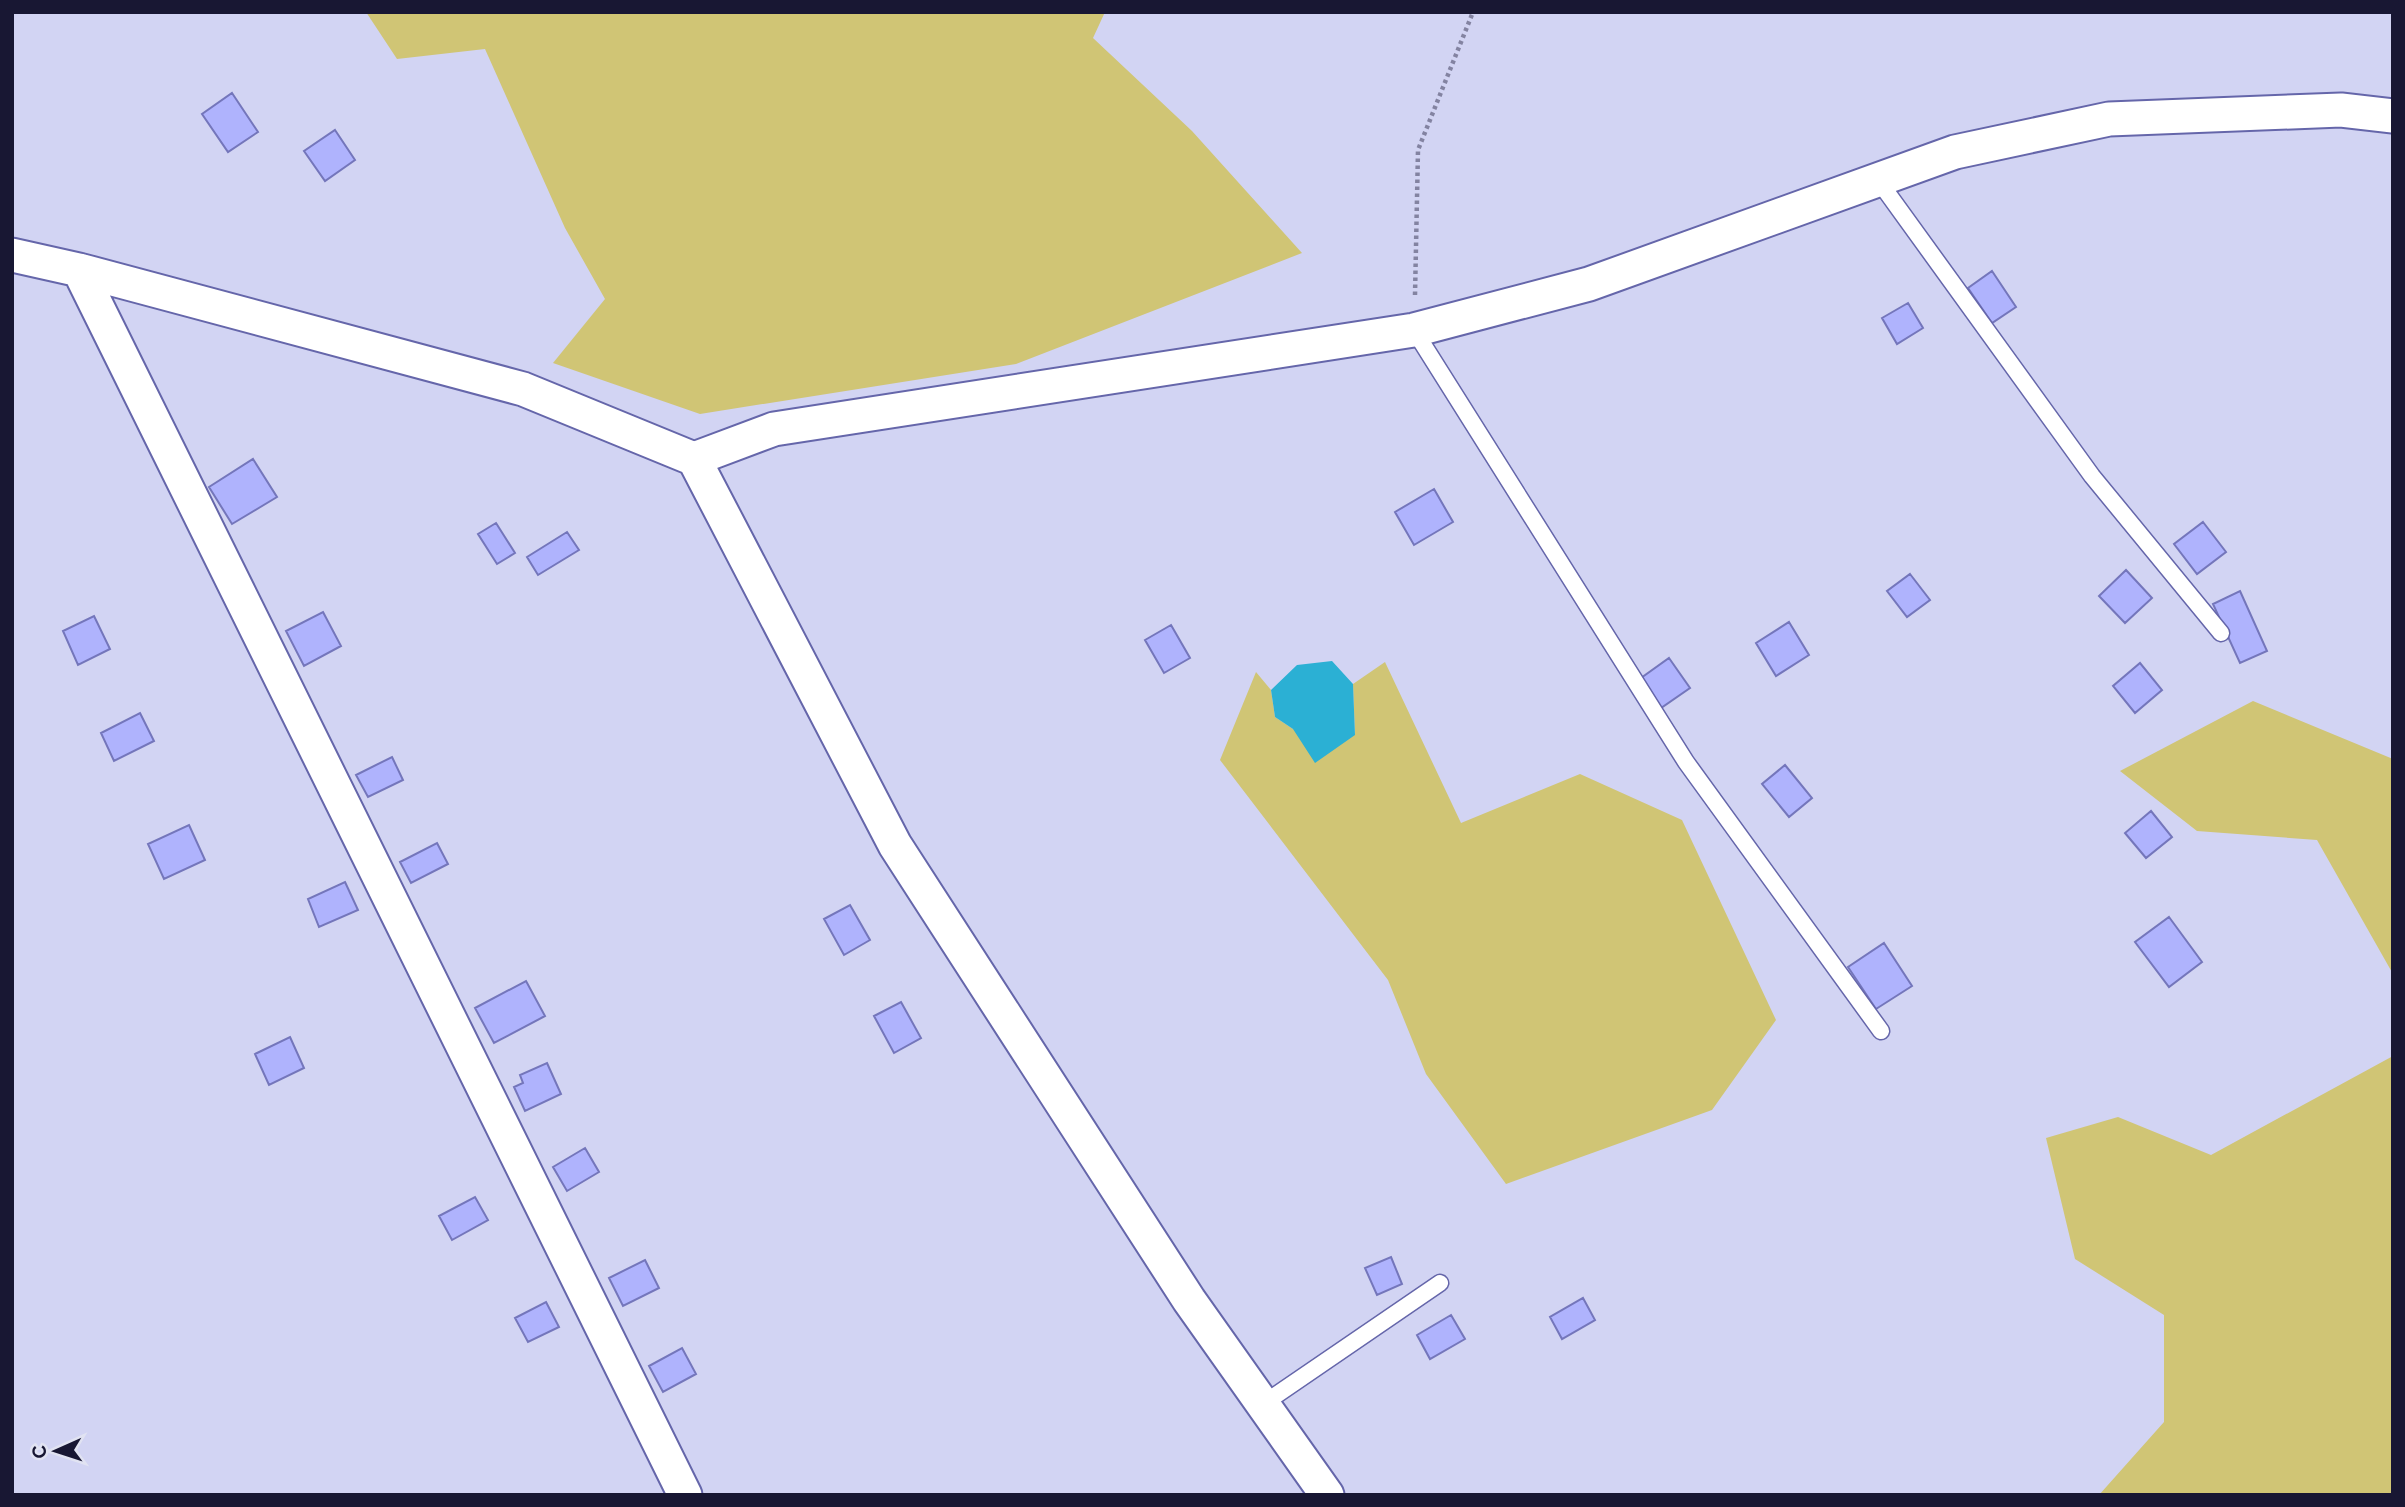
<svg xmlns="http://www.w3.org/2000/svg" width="2405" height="1507" font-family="Raleway,sans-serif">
	<rect width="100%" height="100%" fill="#d2d4f3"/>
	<path fill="#d0c575" d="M366,12H1105L1093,38L1192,131L1302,253L1016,364L700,414L553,363L605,299L565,228L485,49L397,59Z
		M1385,662L1461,823L1580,774L1682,820L1776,1020L1712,1110L1506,1184L1426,1074L1388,980L1220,760L1256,672L1271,690L1275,717L1293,729L1355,735L1353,684Z
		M2253,701L2393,759V974L2317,840L2197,831L2120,771Z
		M2393,1056V1495H2099L2164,1422V1315L2075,1259L2046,1138L2118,1117L2211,1155Z"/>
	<path fill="#2bb0d4" d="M1332,661L1353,684L1355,735L1315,763L1293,729L1275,717L1271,690L1297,665Z"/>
	<path fill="#afb3fd" stroke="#7476bb" stroke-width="2" d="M232,93L258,132L228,152L202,114Z
		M335,130L355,160L325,181L304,151Z
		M1992,271L2016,307L1992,323L1968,288Z
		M1908,303L1923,328L1897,344L1882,318Z
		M253,459L277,497L232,524L209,487Z
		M1434,489L1453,522L1414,545L1395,512Z
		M2203,522L2226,552L2197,574L2174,544Z
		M496,523L515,553L497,564L478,534Z
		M567,532L579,550L538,575L527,557Z
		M2126,570L2152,598L2125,623L2099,596Z
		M1910,574L1930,600L1907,617L1887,591Z
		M2240,591L2267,651L2240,663L2213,604Z
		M323,612L341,646L304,666L286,631Z
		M94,616L110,649L78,665L63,631Z
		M1789,622L1809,655L1776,676L1756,643Z
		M1171,625L1190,658L1164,673L1145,640Z
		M1669,658L1690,688L1661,708L1641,678Z
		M2140,663L2162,690L2135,713L2113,686Z
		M140,713L154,741L114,761L101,733Z
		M392,757L403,780L368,797L356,775Z
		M1785,765L1812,798L1789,817L1762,784Z
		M2151,811L2172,837L2146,858L2125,833Z
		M189,825L205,860L164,879L148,844Z
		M437,843L448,864L411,883L400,862Z
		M345,882L358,910L319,927L308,899Z
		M850,905L870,940L844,955L824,919Z
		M2169,917L2202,962L2169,987L2135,942Z
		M1884,943L1912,986L1876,1009L1848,967Z
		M526,981L545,1016L494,1043L475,1008Z
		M901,1002L921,1038L894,1053L874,1016Z
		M290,1037L304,1068L269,1085L255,1054Z
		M547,1063L561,1094L525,1111L514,1087L523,1083L520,1075Z
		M585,1148L599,1172L567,1191L553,1167Z
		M475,1197L488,1220L452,1240L439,1216Z
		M1391,1257L1402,1284L1377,1295L1365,1268Z
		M645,1260L659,1288L623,1306L609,1278Z
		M1583,1298L1595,1320L1562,1339L1550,1317Z
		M546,1302L559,1327L528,1342L515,1318Z
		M1451,1315L1465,1339L1430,1359L1417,1335Z
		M682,1348L696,1374L663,1392L649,1366Z"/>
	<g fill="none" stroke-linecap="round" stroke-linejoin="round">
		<g stroke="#6566aa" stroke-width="19">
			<path id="lane" d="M1878,180L2092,476L2221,633
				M1414,330L1686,762L1881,1031
				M1263,1404L1440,1283"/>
		</g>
		<g stroke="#6566aa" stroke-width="37">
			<path id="street" d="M12,255L79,270L523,389L694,459L895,845L1189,1300L1327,1495
				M79,270L685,1495
				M694,459L774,429L1414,330L1589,284L1955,152L2109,119L2341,110L2393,116"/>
		</g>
		<path stroke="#8383a1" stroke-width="4.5" stroke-dasharray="3.5 3.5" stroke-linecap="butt" d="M1415,295L1418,150L1473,12"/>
		<use href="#lane" stroke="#fff" stroke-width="16"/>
		<use href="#street" stroke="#fff" stroke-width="33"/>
	</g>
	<rect width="2405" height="1507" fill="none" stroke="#181733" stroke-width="28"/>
	<g transform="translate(56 1451) rotate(267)" stroke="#e1e3f2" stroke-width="5" paint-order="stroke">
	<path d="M0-5L12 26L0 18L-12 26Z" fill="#181733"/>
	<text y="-10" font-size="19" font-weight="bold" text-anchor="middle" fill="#181733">С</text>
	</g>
</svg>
